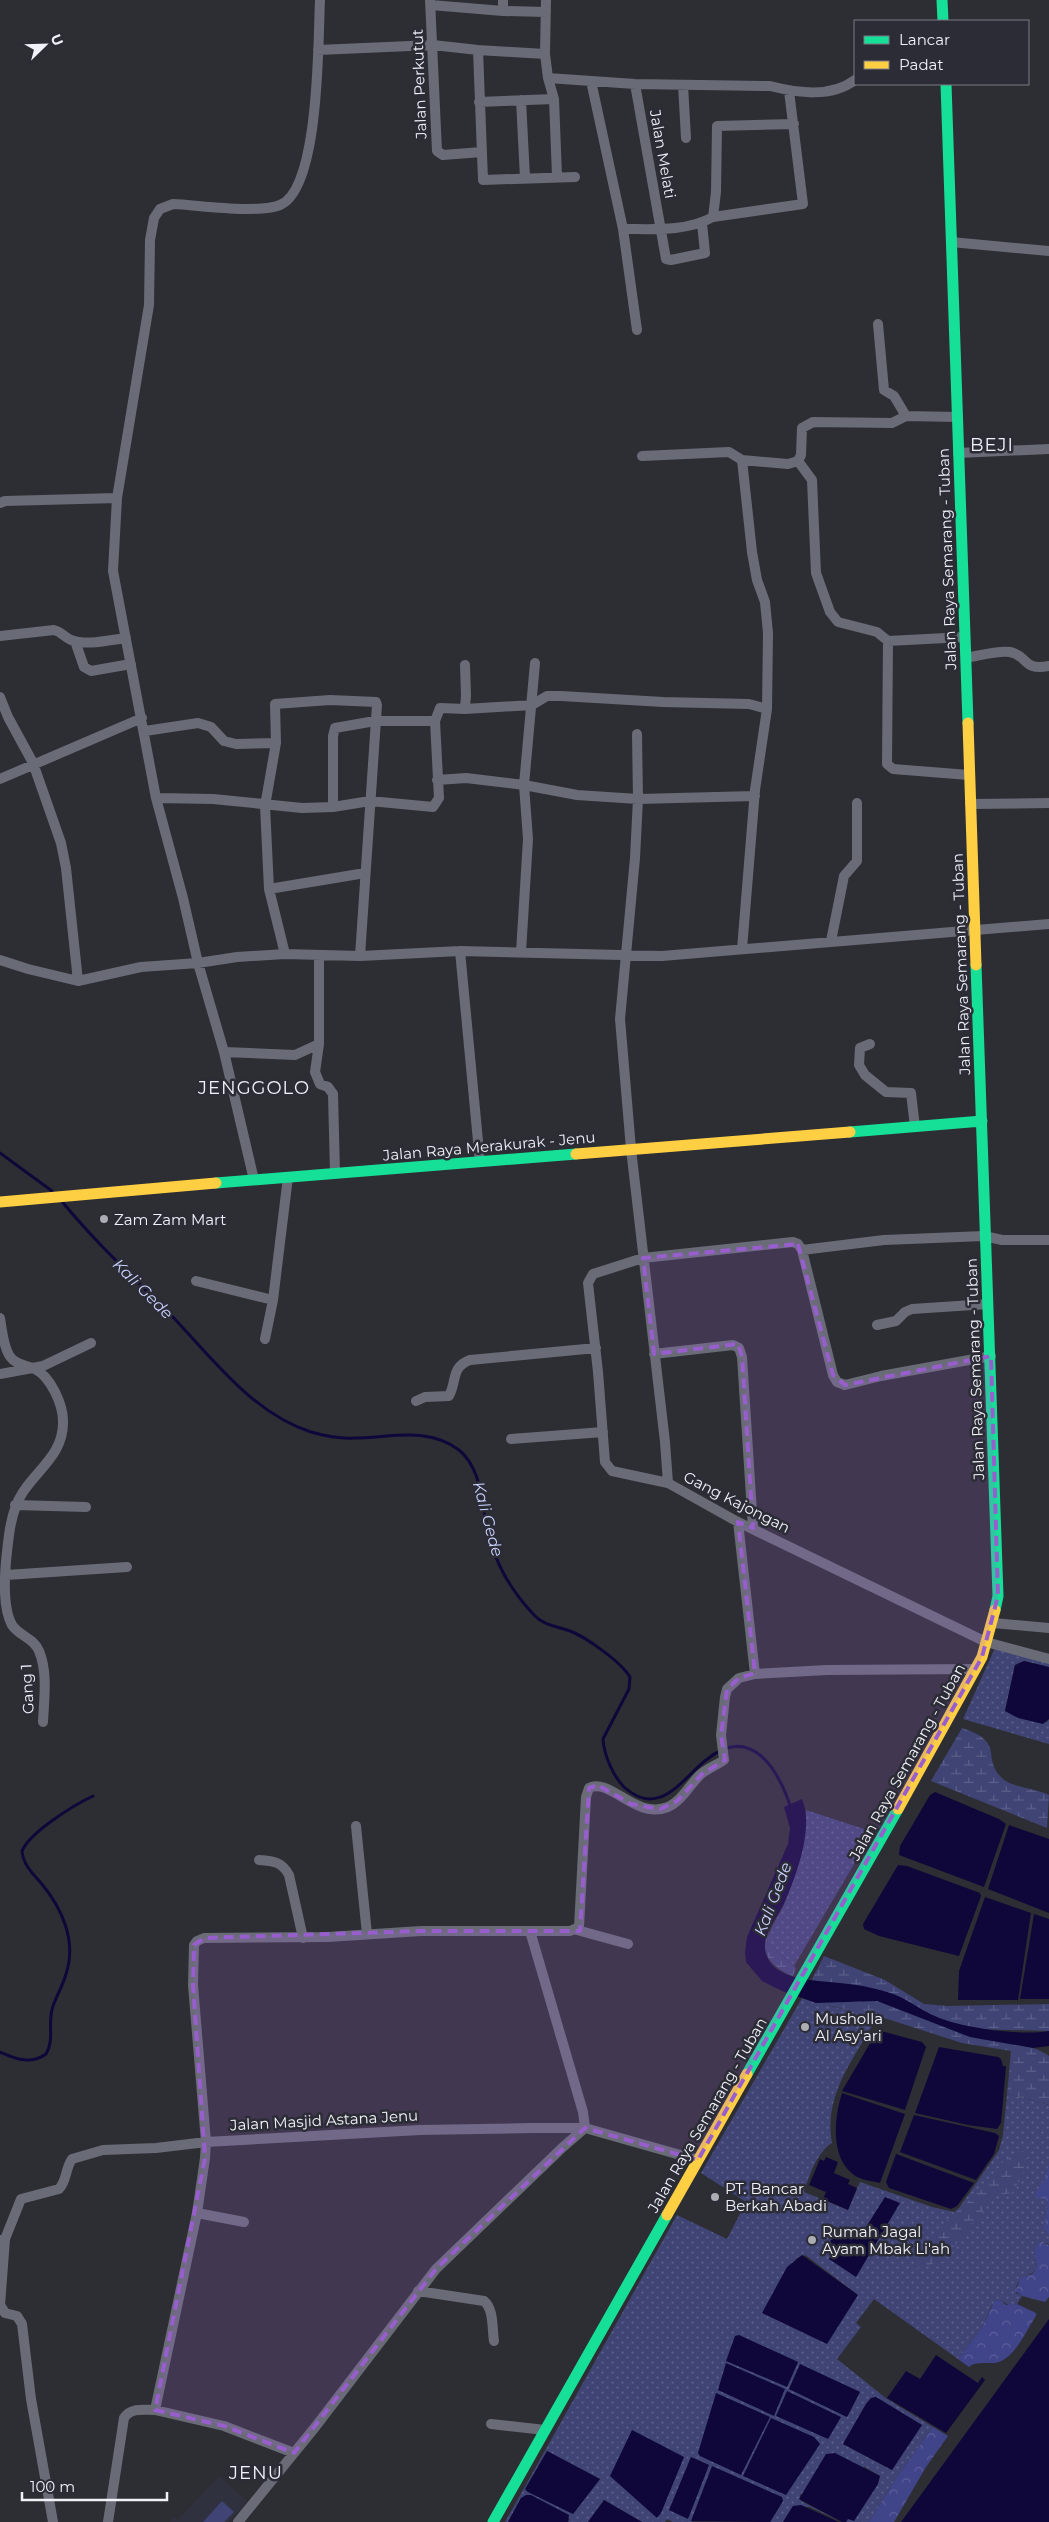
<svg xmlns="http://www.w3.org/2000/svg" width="1049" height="2522" font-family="Montserrat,sans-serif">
	<defs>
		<pattern id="grass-dots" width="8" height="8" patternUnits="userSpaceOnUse" patternTransform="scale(1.25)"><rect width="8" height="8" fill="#3f4475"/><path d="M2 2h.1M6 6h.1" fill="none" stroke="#5b5f89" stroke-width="1.8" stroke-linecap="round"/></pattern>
		<pattern id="forest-crowns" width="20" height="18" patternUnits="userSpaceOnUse" patternTransform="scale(1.25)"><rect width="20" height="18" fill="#404488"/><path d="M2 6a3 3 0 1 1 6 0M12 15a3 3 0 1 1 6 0" fill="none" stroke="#5c5f9a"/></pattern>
		<pattern id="wetland-marsh" width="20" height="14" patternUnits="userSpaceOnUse" patternTransform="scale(1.25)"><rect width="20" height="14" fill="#3f4475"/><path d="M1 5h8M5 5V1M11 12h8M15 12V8" fill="none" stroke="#5b5f89"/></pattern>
	</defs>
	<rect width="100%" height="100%" fill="#2d2e33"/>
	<path fill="#30313f" d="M219,2476L247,2501L229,2522H170L174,2517L178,2520Z"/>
	<path fill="url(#grass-dots)" fill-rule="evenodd" d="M995,1648L1049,1662V1667L1024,1661L1015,1665L1005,1711L1047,1722L1049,1719V1744L963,1719Z
		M806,1810L873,1832L794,1966L767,1942C770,1926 780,1915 786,1900C797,1873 806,1839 806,1810Z
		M802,1998L833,2007L878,2015C856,2057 823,2093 832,2143C817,2152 809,2176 804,2192L848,2210L860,2182L932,2207L954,2212L959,2208L999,2150L1003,2135L1007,2094L1049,2105V2245L1047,2243L1034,2251L1037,2267C1031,2278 1014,2277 1016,2293L1022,2296L1017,2304L1010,2306L1000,2300L992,2305L982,2327L958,2359L874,2299L856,2323L861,2327L837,2359L887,2399L933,2427L896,2478L869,2522H846L848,2518L854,2521L880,2476L865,2467L800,2495L801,2501L842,2522L810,2507L793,2506L783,2522H770L783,2501L713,2467L692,2522H673L667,2519L665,2522H642L604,2500L588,2522H568L570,2519L521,2498L508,2522H505L677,2215L727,2239L746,2202L701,2173ZM805,2255L808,2257L858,2295L784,2273L797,2258ZM736,2335L798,2362L787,2387ZM800,2365L860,2392L847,2417L789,2389ZM876,2397L921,2425L892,2470L843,2444L866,2404L871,2398ZM547,2451L600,2479L573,2514L526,2491ZM691,2457L709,2465L688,2518L670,2510Z"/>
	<path fill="url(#forest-crowns)" d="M1049,2163V2235L1044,2229L1048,2201L1044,2198L1038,2199L1035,2194L1044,2180Z
		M1039,2242L1049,2245V2297L1045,2302L1022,2296L1015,2291L1021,2278L1032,2274L1037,2267L1034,2251Z
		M1000,2300L1006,2305L1017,2304L1036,2313V2316C1027,2329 1016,2356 999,2362C990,2365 976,2360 969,2367L958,2359L982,2327L994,2302Z
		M933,2427L948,2436L926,2467L894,2522H869L896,2478Z"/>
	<path fill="url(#wetland-marsh)" d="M962,1728C1006,1742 981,1757 1002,1778C1010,1787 1037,1789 1049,1795L1047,1828L931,1781Z
		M769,1932L767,1942L796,1968L793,1976C774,1969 757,1953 769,1932Z
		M824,1956L885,1980L924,2004L948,2006L1049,2004V2031L974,2029L980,2039C1003,2042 1029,2042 1049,2056V2105L1007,2094L1011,2051L962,2043L878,2016L816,2003L884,1991L840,1983L811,1981Z
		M1018,2152H1025L1028,2157L1022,2176L1012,2193L991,2196L985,2203L981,2218L971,2224L966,2234L944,2256L929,2266L913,2269L917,2258L948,2220L983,2188L999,2165Z"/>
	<path fill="#3f4475" d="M222,2501L234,2512L224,2522H203Z"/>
	<path fill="#0f073a" d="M1024,1661L1049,1667V1719L1043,1724L1018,1718L1005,1711L1015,1665Z
		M935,1792L999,1819L1006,1824L984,1887L899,1855L900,1846L930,1795Z
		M802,1799C814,1827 797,1874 785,1901C779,1916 763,1932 765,1949C769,1981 815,1980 839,1983C855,1984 871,1987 887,1992C906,1997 919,2010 937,2017C963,2028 1022,2036 1049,2031V2046L1033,2048L970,2037L877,2001L816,2003L782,1991L762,1981L746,1962L745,1952L747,1937L788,1844L790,1828L784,1807Z
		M1009,1825L1049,1839V1913L988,1889Z
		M898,1865L907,1866L980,1893L981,1896L959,1956L879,1936L864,1929L863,1924Z
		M985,1897L1031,1913L1018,2000H958L959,1971Z
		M1034,1914L1049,1919V1999H1020Z
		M881,2031L922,2042L926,2047L905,2110L842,2091L869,2045Z
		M939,2047L998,2057L1001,2059L1003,2066H1006L1001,2123L997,2129L968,2125L915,2113Z
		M842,2093L905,2114L880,2183C872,2181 861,2180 854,2175C830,2158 834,2118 842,2093Z
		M914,2115L995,2133L999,2136L994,2154L976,2180L900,2152Z
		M896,2154L974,2183L957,2206L951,2209L889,2188L886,2182Z
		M826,2157L838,2162L834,2173L850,2180L848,2184L857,2188L848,2210L823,2199L826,2192L809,2185L820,2159L824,2161Z
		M885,2197L900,2203L856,2277L829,2259L835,2249L830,2241L845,2228L861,2235Z
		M802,2255L858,2295L827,2344L762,2313L787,2267Z
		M1049,2319V2522H901Z
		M739,2335L798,2362L787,2387L726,2361L735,2336Z
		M936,2355L978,2383L982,2377L985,2380L946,2433L887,2398L906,2371L920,2379Z
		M726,2363L785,2389L774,2416L718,2390Z
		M800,2364L860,2392L847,2417L789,2389Z
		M787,2391L841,2417L828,2439L776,2416Z
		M716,2393L770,2417L741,2475L700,2456L698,2453Z
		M876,2397L922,2425L892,2470L843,2444L866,2404L871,2398Z
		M771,2418L814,2437L820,2444L786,2495L743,2476Z
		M632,2430L684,2457L661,2513L657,2518L610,2476Z
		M547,2451L600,2479L573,2514L528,2492L525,2489Z
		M835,2453L880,2476L878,2484L854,2521L848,2519L846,2522H842L799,2499L826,2454Z
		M691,2457L709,2465L688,2519L669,2510Z
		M712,2466L782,2497L783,2501L770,2522L691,2521Z
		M526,2495H531L569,2515L568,2522H508L521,2498Z
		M604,2500L642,2522H588Z
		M801,2505L839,2522H783L793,2506Z"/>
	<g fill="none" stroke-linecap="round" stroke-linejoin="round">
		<path stroke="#0f073a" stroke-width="3" d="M0,1153L52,1191
			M60,1199C93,1240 131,1275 168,1312C210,1355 251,1413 311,1432C325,1436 339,1439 354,1438C390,1438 428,1426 459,1450C485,1471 481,1514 491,1543C499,1570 515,1595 534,1615C544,1626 557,1626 570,1631C586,1637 621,1662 630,1677L629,1689L603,1739C604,1755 613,1776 624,1787C659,1819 682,1779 706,1760C751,1723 778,1769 791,1808
			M0,2052C16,2059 31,2065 46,2054C55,2040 47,2022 53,2006C57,1995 63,1985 66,1974C77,1941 62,1908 41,1883C32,1873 23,1864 22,1851C30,1832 74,1805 93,1796"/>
		<path stroke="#696b77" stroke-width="10" d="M430,0L437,151L443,155L482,152
			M503,0V11
			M546,0L545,54L548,78L554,99L557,176
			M431,5L503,11L546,12
			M318,50L433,45L478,50L545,54
			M478,50L483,180L575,177
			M548,78L635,84L770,86C798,93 831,98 855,80
			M591,81L623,229L637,330
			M635,84L666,259L671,260L705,253L702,223
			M683,85L686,138
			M521,100L525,178
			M479,102L554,99
			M713,217L716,192L717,126L794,124
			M623,229C652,229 686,232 713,217L803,204L789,91
			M951,242L1049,251
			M878,324L884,390L894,396L906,416
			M958,453L1049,449
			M642,456L729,452L742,460L788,464L798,461L801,455L802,428L813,422L892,423L906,416L958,417
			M742,460L752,552L757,580L765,602L768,633L767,709
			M798,461L812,480L816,573L830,612L838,622L877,632L888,641
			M0,503L5,501L117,498
			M0,636L54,630C62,632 64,637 71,640C87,646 109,640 126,638
			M965,637L888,641L887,764L893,769L969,775
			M75,641L84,667L91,671L131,664
			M966,658C979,656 997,650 1010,652C1029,656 1022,671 1049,666
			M0,697L8,717L33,763L61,843L66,868L78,981
			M465,709L532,705L547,696H561L663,702L749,704L767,709L755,790L742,949
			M145,731L198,723L211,727L224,741L236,744L276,743
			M637,734L638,799L635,858L620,1019L631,1149L665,1442L668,1483L738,1522L986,1642L1049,1659
			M0,779L142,718
			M437,780L466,778L524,785L535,663
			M156,798L213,799L302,808L333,807L370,801L433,807L439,798L435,721
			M970,804L1049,803
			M333,807V736L335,728L375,721H435L440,708L465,709L466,695L465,665
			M269,889L265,806L276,743L275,704L330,700L376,702L377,705L360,956
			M831,941L844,876L857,861V803
			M460,951L480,1162
			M521,952L528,839L524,785L577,795L638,799L755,796
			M285,954L269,889L365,873
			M319,955V1044L315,1072L320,1084L328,1087L333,1094L335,1173
			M0,960L28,969L78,981L141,967L198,963L237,957L285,954L360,956L460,951L662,956L1049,924
			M870,1044L860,1048L859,1065L865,1075L886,1092L911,1093L915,1127
			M224,1052L295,1055L319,1044
			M254,1180L224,1052L198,963L183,898L156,798L113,571L117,498L149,305L150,240L154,218L160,209L173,204C199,205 257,214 280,205C320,189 318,39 320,0
			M802,1250L884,1240L984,1236L1002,1240H1049
			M196,1281L273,1300
			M0,1318C2,1330 3,1345 9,1355C15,1365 26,1365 35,1369C51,1377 63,1405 63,1421C64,1453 39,1468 23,1492C15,1504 11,1520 9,1535C6,1558 0,1603 12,1625C19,1636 34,1638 39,1651C48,1672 44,1700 43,1722
			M877,1325L896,1321L905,1312L912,1309L988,1304
			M265,1339L273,1300L288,1177
			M654,1354L733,1345L739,1348L742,1357L753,1528
			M0,1374L43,1366L91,1343
			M416,1401L425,1397L449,1396C457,1381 451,1367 470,1360L596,1348
			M511,1439L603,1432
			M668,1483L612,1471L605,1462L598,1372L588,1283L593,1274L643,1258L793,1242L798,1244L802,1250L833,1375L837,1382L845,1385L881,1376L991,1356
			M15,1505L86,1507
			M738,1522L755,1674
			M6,1575L127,1567
			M993,1623L1049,1628
			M356,1826L367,1934
			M259,1860C274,1861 282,1862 289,1875L303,1938
			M577,1930L628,1944
			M530,1931H570L579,1927L586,1797L589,1788C610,1777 635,1820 668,1807C682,1801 690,1784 701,1774C708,1768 717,1765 724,1760L721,1735L725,1697L727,1689L739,1678L755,1674L827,1670L976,1669
			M197,2213L244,2222
			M5,2239L0,2305L5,2313L17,2316L22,2324L31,2399L53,2522
			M0,2240L5,2239L21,2199L59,2189C67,2181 65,2169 72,2159L103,2150L156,2148L206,2142L420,2130L533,2128H585L698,2160
			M418,2291L484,2301C494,2309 492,2329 494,2341
			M155,2410L224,2426L294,2453
			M491,2424L545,2430
			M108,2522L124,2418C131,2407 144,2410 155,2410L197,2213L205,2158L206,2142L193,1985L194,1945L197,1941L204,1938L328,1937L421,1931H530L583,2112L585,2128L563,2147L436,2269L316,2426L238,2522"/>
		<path stroke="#16e098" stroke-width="11" d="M942,0L943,21
			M946,84L968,723
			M976,965L998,1596L995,1610
			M850,1132L982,1121
			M216,1183L576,1154
			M747,2074L898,1809
			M493,2522L667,2215"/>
		<path stroke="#ffcf43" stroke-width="11" d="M968,723L976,965
			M576,1154L850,1132
			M0,1202L216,1183
			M898,1809L982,1657L995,1610
			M667,2215L747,2074"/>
	</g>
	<path fill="#985ecd" fill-opacity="0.2" stroke="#985ecd" stroke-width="4" stroke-dasharray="10 6" stroke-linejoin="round" d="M798,1244L833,1375L845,1385L991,1356L998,1596L982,1657L698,2160L585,2128L436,2269L294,2453L224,2426L155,2410L205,2158L193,1985L194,1945L204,1938L421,1931H580L589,1788L598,1785L631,1804L660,1809L677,1801L702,1774L725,1760L721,1735L727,1689L739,1678L755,1673L738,1522L753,1528L742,1357L738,1344L654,1354L643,1258Z"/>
	<g fill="#acadb2" stroke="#2b2c35" stroke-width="2">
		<circle cx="104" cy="1219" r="5"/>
		<circle cx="805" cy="2027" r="5"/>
		<circle cx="715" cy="2197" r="5"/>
		<circle cx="812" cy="2240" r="5"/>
	</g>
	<g text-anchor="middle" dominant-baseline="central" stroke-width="5" stroke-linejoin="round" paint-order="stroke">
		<g font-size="15" fill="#f0f2f7" stroke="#2b2c35">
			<text transform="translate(419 84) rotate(-92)">Jalan Perkutut</text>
			<text transform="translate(663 154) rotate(80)">Jalan Melati</text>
			<text transform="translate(947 559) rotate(-92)">Jalan Raya Semarang - Tuban</text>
			<text transform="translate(961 964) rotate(-92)">Jalan Raya Semarang - Tuban</text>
			<text transform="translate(489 1146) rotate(-5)">Jalan Raya Merakurak - Jenu</text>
			<text transform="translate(975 1369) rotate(-92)">Jalan Raya Semarang - Tuban</text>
			<text transform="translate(737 1502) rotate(27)">Gang Kajongan</text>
			<text transform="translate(27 1689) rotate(-93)">Gang 1</text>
			<text transform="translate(907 1762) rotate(-61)">Jalan Raya Semarang - Tuban</text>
			<text transform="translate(707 2115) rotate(-60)">Jalan Raya Semarang - Tuban</text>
			<text transform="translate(324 2120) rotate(-3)">Jalan Masjid Astana Jenu</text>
		</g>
		<g font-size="15" fill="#f0f2f7" stroke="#2b2c35" text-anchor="start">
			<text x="114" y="1219">Zam Zam Mart</text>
			<text x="815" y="2018">Musholla<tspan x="815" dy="17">Al Asy'ari</tspan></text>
			<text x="725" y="2188">PT. Bancar<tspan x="725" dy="17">Berkah Abadi</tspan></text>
			<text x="822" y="2231">Rumah Jagal<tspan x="822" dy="17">Ayam Mbak Li'ah</tspan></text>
		</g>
		<g font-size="16" font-style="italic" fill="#cbd3ff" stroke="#2b2c35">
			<text transform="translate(143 1289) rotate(45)">Kali Gede</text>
			<text transform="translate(488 1519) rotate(75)">Kali Gede</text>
			<text transform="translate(773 1899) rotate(-69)">Kali Gede</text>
		</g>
		<g font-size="18" letter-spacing="1" fill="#f0f2f7" stroke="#2b2c35">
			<text x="992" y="445">BEJI</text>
			<text x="254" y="1088">JENGGOLO</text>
			<text x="256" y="2473">JENU</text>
		</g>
	</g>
	<rect x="854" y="20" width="175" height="65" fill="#2b2c35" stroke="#7a7b83"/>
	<rect x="864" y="36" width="25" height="8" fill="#16e098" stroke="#7a7b83"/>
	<text x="899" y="45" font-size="15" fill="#f0f2f7">Lancar</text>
	<rect x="864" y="61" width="25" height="8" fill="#ffcf43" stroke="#7a7b83"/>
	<text x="899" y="70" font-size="15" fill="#f0f2f7">Padat</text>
	<g transform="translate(45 45) rotate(67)" stroke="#2b2c35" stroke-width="4" paint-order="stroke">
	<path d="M0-4L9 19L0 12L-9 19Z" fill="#f0f2f7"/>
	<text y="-8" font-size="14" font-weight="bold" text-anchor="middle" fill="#f0f2f7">U</text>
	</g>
	<path d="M22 2492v8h145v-8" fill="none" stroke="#f0f2f7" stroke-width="2.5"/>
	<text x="30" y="2492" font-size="15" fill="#f0f2f7" stroke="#2b2c35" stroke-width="4" paint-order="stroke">100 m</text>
</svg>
